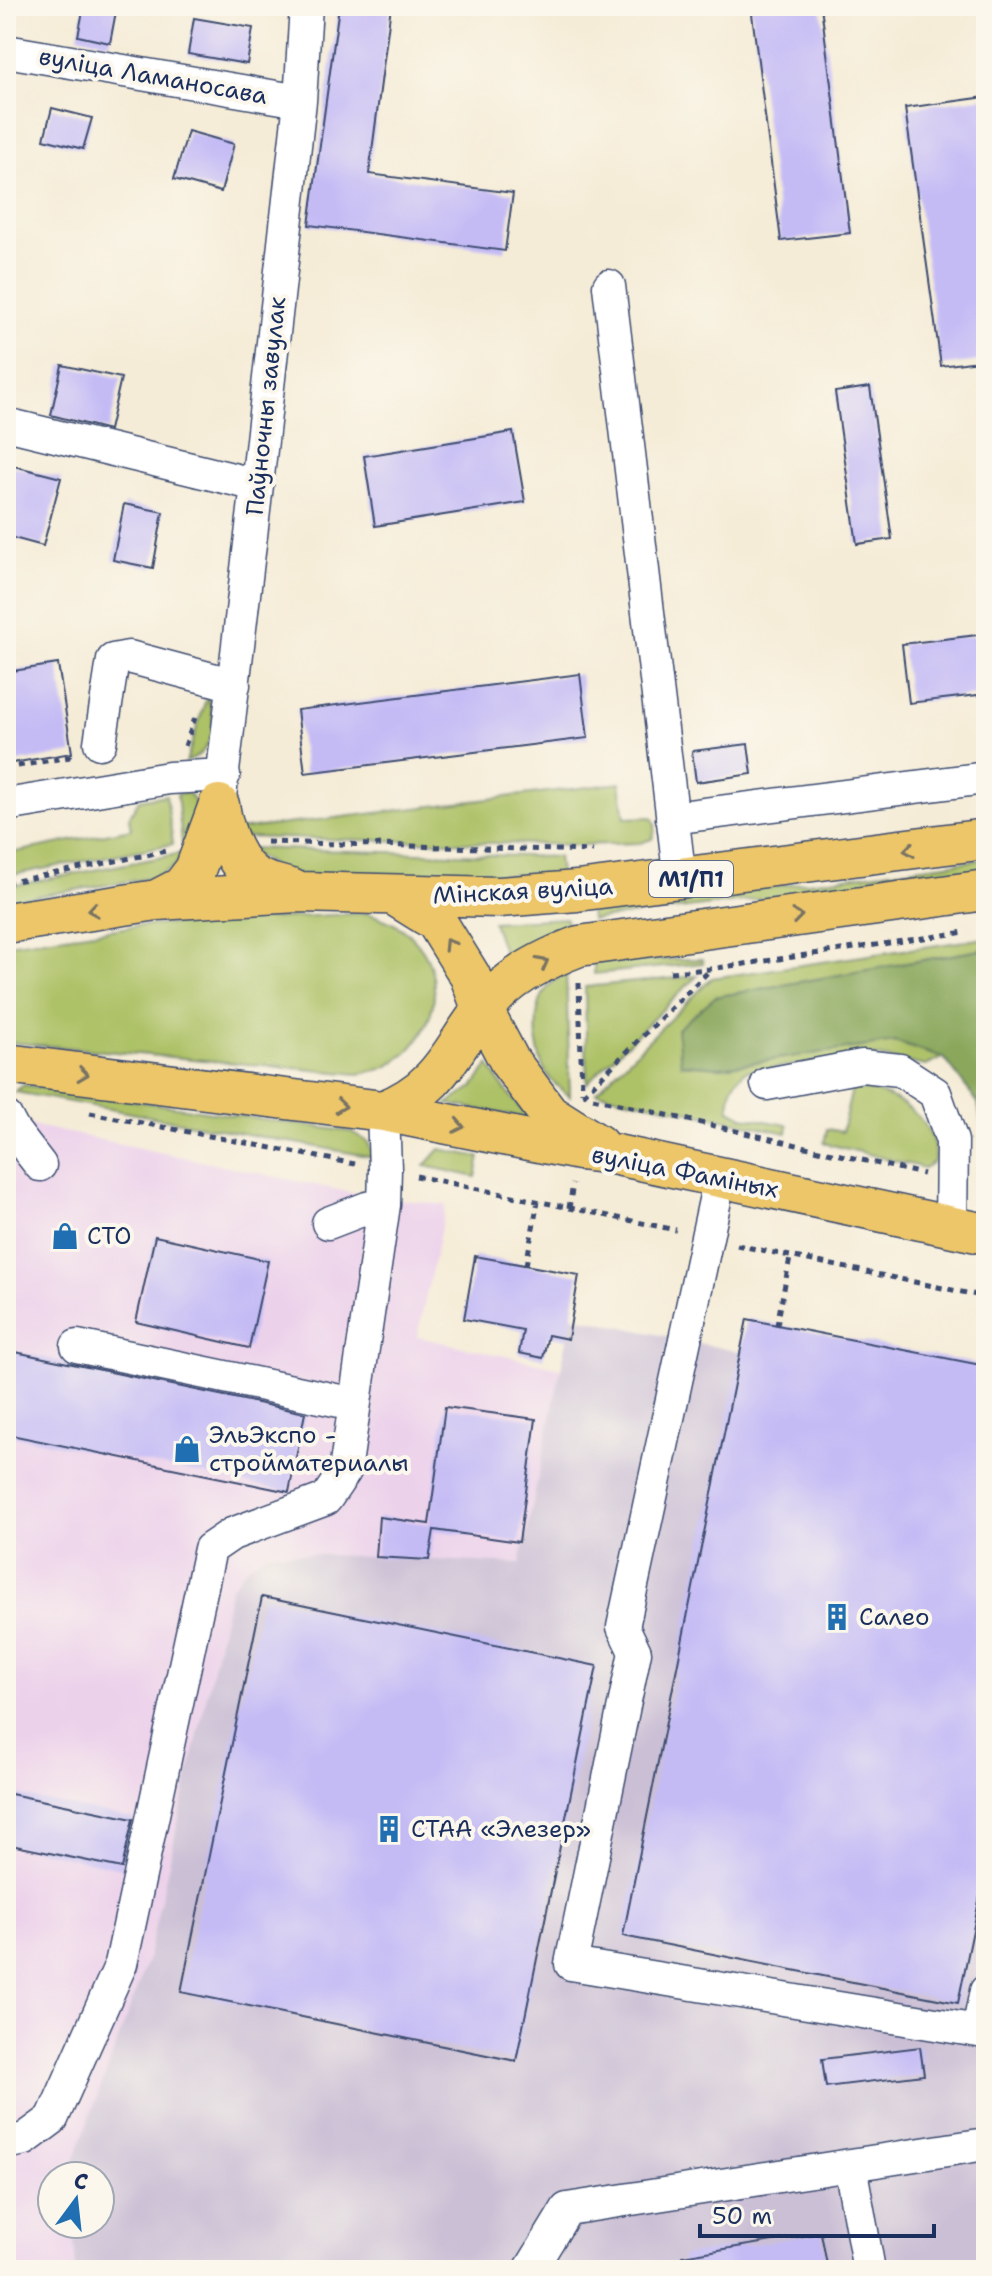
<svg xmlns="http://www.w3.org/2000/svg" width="992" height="2276" font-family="'Shantell Sans',sans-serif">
	<rect width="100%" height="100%" fill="#fbf7ec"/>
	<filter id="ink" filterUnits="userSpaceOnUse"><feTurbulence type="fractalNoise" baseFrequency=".0125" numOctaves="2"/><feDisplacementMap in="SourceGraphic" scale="16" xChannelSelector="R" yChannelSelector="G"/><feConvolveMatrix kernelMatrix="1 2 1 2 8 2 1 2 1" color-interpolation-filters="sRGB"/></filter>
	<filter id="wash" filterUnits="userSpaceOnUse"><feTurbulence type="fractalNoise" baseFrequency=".006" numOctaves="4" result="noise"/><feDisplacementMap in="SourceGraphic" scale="32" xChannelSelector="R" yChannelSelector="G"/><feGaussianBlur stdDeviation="1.8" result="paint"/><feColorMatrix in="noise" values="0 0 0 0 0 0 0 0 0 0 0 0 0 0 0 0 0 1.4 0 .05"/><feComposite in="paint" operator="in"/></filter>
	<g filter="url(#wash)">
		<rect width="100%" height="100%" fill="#f5ecd7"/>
		<path fill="#ecd1eb" d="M26,1124L362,1195L446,1205L417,1337L561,1368L520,1564L268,1552L231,1587L147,1961L69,2176H52V2224H73L76,2270H6V1134Z"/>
		<path fill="#cbbfd5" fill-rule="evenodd" d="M572,1316L740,1352L747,1319L986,1366V2270H76L73,2224H100V2176H69V2174L147,1961L231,1587L247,1567L268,1552L520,1564ZM920,2047L923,2075L826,2087L823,2059Z"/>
		<path fill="#adc166" stroke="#647862" stroke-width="2" d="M207,696C218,722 215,751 186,762Z
			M620,783L625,818L651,817C658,824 655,831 652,839L640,843L578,845L240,837L237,830Z
			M189,793L199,809L191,842L182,843L177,794Z
			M166,795L173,844L6,876V854L131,829L129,817L139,800Z
			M244,848L558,857L560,874L295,879Z
			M183,853L175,866L156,877L6,901V887Z
			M986,859V871L591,920L590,910Z
			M367,913C384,919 398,924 411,936C452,975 435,1041 388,1066C380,1071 368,1072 358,1074L6,1042V944L138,926Z
			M566,918L567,929L550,932L507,963L493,922Z
			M986,938V949L715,997L681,1064L721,1067L894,1042L943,1058L926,1066L875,1056L745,1071C733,1082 728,1093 730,1110L743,1117L788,1125L787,1133L596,1092L712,978Z
			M702,959L703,963L594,974V961Z
			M566,971L570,1096C561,1089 553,1084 547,1074C534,1054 532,1008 547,988C552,982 560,977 566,971Z
			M697,976L587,1083L585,987Z
			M489,1065L500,1083L529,1118L447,1104L473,1087Z
			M23,1085L352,1132L368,1142L373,1157L15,1092Z
			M852,1089C890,1088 940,1119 934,1162L924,1168L824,1143L827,1129L842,1132Z
			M440,1149L480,1157L476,1177L425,1166Z"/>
		<path fill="#8aa75b" stroke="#526b5c" stroke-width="2" d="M986,949V1153L978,1103L944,1058L895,1042L721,1067L681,1064L677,1029L715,997Z"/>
		<g id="blocks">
			<path fill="#c4bbf5" d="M84,6H117L110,43L78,36Z
				M339,6H391L369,174L513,193L505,251L309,225Z
				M751,6H821L850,233L781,241Z
				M194,18L253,28L247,64L188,54Z
				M986,97V360L941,366L905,108Z
				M52,108L92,118L83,149L44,139Z
				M188,131L234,144L221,192L174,179Z
				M62,365L121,378L109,430L51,415Z
				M870,387L892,539L857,544L835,392Z
				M513,432L525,502L375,526L364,456Z
				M6,464L61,478L43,546L6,536Z
				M124,504L163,512L153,568L113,560Z
				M986,634V694L909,703L902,644Z
				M58,664L72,753L6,764V672Z
				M580,674L588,738L305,773L297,710Z
				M748,744L752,774L696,782L692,751Z
				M155,1236L268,1261L249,1348L136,1322Z
				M475,1256L579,1275L568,1339L548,1335L543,1358L519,1353L523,1330L464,1319Z
				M747,1319L986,1366V1867L958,2003L623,1936Z
				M6,1350L305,1413L289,1492L6,1434Z
				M445,1407L536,1419L519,1542L434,1530L429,1560L376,1557L379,1517L429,1524Z
				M262,1597L597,1666L516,2061L181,1992Z
				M6,1793L133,1819L122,1868L6,1844Z
				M920,2047L924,2075L826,2087L822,2059Z
				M821,2233L828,2270H683L682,2256Z"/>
		</g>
	</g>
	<g filter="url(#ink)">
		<use href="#blocks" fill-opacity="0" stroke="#3c4b70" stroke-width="2"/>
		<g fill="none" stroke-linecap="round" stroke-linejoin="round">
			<g stroke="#3c4b70" stroke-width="35">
				<path id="minor" d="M6,51L300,101
					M609,286L680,880
					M6,424L257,485
					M100,743L113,660L129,657L234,685
					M6,805L169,778L224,775
					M219,805L257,485L300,101L306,6
					M672,818L986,778
					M767,1084L862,1066L900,1070L935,1093L952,1141L951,1227
					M6,1117L13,1130L40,1165
					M720,1177L623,1627L635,1652L571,1964L978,2031L986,1991
					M328,1223L367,1208L384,1205
					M77,1346L354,1404
					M6,2143L25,2139L52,2119L121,1964L210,1549L232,1534L326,1499L345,1471L384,1205L385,1169L383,1111
					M850,2165L869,2270
					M530,2270L567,2209L986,2144"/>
			</g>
			<g stroke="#3c4b70" stroke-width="43">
				<path id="major" d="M219,805C223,830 235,869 261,880C270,884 281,886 291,889
					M394,895L436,921L470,976L483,1011L510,1062L549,1114L598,1145
					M157,900L182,887L195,870L219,805
					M6,923L157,900L299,892L499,897L577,891L986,839
					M6,1064L383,1111C451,1084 453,1037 498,993C520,971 550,957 579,946L986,890
					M383,1111L579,1150L612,1154L986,1234"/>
			</g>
			<path stroke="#3c4b70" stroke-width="5" stroke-dasharray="6 6" stroke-linecap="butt" d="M185,746L195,718
				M6,768L70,757L73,759
				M267,842L593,851
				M6,883L166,851
				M670,972L710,969L965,932
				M579,983L582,1092
				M583,1095L710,970
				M593,1098L923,1174
				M90,1113L355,1164
				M416,1176L676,1230
				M569,1208L573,1184
				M737,1245L986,1297
				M526,1265L538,1201
				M977,1295L982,1268
				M777,1325L790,1258"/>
			<use href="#minor" stroke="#fff" stroke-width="32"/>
			<use href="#major" stroke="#ecc669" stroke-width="40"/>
		</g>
		<defs><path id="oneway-chevron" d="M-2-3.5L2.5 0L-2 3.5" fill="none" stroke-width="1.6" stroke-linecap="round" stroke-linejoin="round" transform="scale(2)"/></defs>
		<g stroke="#797363">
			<use href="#oneway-chevron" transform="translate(909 850) rotate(172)"/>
			<use href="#oneway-chevron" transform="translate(93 910) rotate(171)"/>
			<use href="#oneway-chevron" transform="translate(797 916) rotate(-8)"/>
			<use href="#oneway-chevron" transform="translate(449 944) rotate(-122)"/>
			<use href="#oneway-chevron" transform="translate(543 963) rotate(-28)"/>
			<use href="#oneway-chevron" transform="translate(83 1074) rotate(7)"/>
			<use href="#oneway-chevron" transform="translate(341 1106) rotate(7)"/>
			<use href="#oneway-chevron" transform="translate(459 1126) rotate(11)"/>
		</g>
	</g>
	<defs>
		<g id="shop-bare" transform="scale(2.16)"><path d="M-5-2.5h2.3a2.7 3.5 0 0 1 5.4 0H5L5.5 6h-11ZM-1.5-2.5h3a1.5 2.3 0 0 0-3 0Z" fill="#1f6fb2" stroke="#fbf7ec" stroke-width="2.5" paint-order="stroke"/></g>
		<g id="building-bare" transform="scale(2.16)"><path d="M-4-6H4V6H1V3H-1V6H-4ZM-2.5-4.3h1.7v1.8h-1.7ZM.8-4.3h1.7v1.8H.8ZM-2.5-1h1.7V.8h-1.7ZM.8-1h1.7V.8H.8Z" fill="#1f6fb2" stroke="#fbf7ec" stroke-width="2.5" paint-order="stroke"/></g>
	</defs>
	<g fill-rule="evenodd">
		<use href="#shop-bare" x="65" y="1236"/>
		<use href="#shop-bare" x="187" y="1449"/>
		<use href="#building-bare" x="837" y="1617"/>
		<use href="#building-bare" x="389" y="1829"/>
	</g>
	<g text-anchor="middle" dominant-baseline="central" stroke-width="8" stroke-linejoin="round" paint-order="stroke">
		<rect fill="#fbf7ec" stroke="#5e6b89" stroke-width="2" x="649" y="861" width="84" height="36" rx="6"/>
		<g font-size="22" font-weight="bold" fill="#1b2f5e">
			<text x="691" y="879">М1/П1</text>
		</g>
		<g font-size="24" fill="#1b2f5e" stroke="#fbf7ec">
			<text transform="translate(153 76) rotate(10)">вуліца Ламаносава</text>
			<text transform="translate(266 406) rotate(-84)">Паўночны завулак</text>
			<text transform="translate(523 891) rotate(-3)">Мінская вуліца</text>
			<text transform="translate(685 1172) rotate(11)">вуліца Фаміных</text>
		</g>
		<g font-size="24" fill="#1b2f5e" stroke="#fbf7ec" text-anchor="start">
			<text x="87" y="1236">СТО</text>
			<text x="209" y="1435">ЭльЭкспо -<tspan x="209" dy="28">стройматериалы</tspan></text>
			<text x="859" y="1617">Салео</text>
			<text x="411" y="1829">СТАА «Элезер»</text>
		</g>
	</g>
	<rect width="992" height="2276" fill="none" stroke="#fbf7ec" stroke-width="32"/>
	<g transform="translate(76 2200) rotate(15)"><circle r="38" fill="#fbf7ec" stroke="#a1a7b3" stroke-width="2"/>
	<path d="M0-6L14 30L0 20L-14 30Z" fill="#1f6fb2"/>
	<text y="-12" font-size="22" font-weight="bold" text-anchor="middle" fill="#1b2f5e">С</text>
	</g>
	<path d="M700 2224v12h234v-12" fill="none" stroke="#1b2f5e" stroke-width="4"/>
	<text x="712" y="2224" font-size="24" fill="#1b2f5e" stroke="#fbf7ec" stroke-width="6" paint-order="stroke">50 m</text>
</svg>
